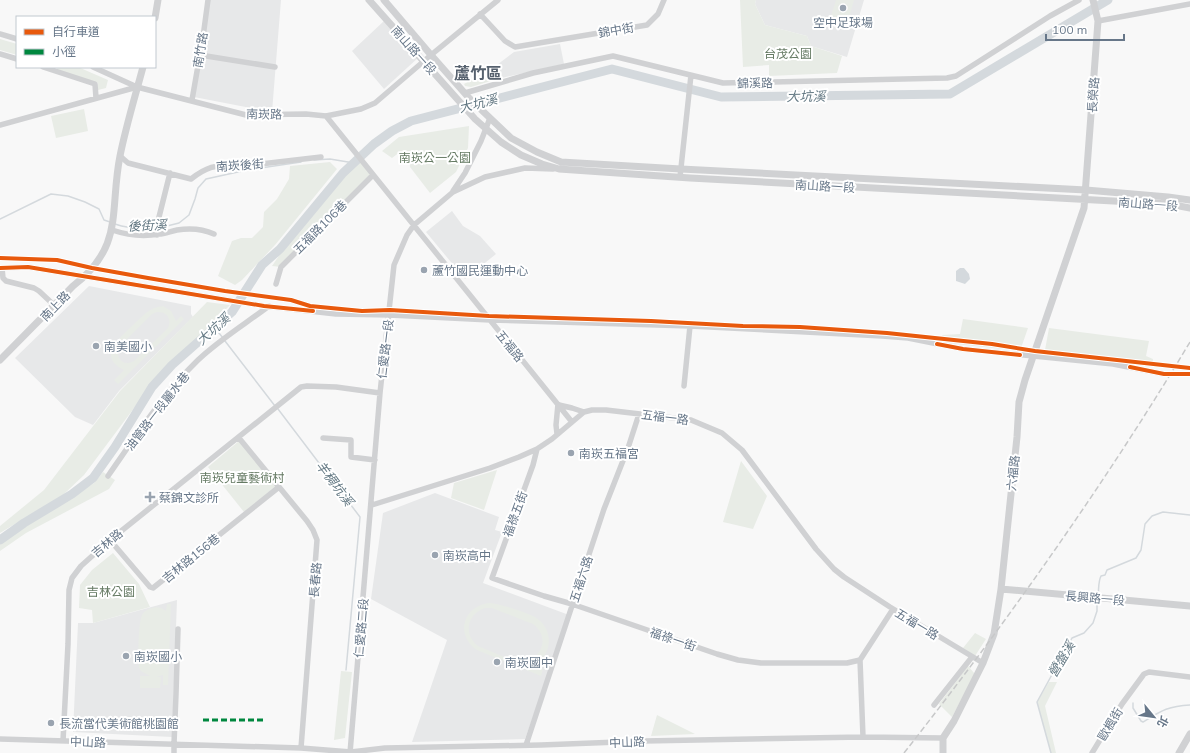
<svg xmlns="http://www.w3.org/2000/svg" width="1190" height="753" font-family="Mulish,'Noto Sans TC',sans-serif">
	<rect width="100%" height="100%" fill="#f8f8f8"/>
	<path fill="#e7e8e9" d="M209,0H281L272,112L194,97Z
		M756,0H864L847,57L811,46L807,36L765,25L755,4Z
		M384,21L419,57L384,89L352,51Z
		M560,44L564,64L497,79L493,68L514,52Z
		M452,211L463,226L480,236L496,254L465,279L426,232Z
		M89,286L191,306V314L193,317L119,391L93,425L75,417L15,358Z
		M435,493L499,517L495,530L502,532L483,583L569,615L525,739L412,742L447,640L371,599L383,513Z
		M177,600L172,737L73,732L78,623H93Z"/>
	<path fill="#e8ece6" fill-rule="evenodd" d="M740,0H756L755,4L765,25L807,36L811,46L842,56L837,73L769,76V65L743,67Z
		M836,0H854L848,21L831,16Z
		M0,39L17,44V55L0,50Z
		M56,67H78L108,80L106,88L98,90V83L58,70Z
		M493,68L497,79L471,87L465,86L464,84Z
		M84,109L88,131L56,138L51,116Z
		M469,126L468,148L456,172L430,193L410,167L409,156L400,152L392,158L382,151L399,137Z
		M359,158L373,175L281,267L272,266L301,223L341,181L346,171Z
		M330,162L337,169L275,245L242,280L235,285L218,276L232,241L241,238H252L263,227L264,212L277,199L289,179L290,166Z
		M207,302L230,305L149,388L84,475L63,495L0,533V526L44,490L120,391Z
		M163,306L171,311L176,321L181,316L184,319L118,384L114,380L124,370C97,357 118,339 132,326C143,316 148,308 163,306ZM157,312C167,311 172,319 168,328L134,361C123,367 116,358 118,348L152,314Z
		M963,319L1028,328L1020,351L946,343L942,335L960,334Z
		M1049,328L1149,341L1146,356L1153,359L1152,367L1069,357L1066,352L1045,350Z
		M239,441L276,486L244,512L208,467Z
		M741,461L767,496L753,529L723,522Z
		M497,470L484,510L451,498L454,483Z
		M103,472L115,480L109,489L26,533L0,551V543L94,483Z
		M113,553L139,584L150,607L93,623L92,610L79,608L80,585L92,570Z
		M490,603C500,604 531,613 539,620C550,629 552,645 544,656C540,660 536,663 531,665L543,669L541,676L477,650C454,635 464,605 490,603ZM485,608H492L533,624C540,629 544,637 542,645C540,654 531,662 522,662C512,661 488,650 478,646C463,634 467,614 485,608Z
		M167,604H171L168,685H163V675L157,677H161L160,688H140V676H150L141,671L139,668C138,658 138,624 142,615C144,611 148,609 152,608C158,606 162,608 166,611Z
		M975,633L986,639L975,656L963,648Z
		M968,666L975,674L952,717L939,704Z
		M341,671L352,672L345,738L334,740Z
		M1049,682H1057L1045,706L1056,753H1051L1037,702Z
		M657,715L695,734L651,736Z"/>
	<path fill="#d4d9dd" d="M960,268H964L969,274L970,279L965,284L956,281V271Z"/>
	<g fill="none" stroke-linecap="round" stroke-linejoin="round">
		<path stroke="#d4d9dd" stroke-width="1.5" d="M314,160L330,159L354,163
			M0,219L51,194L68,196L85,202L99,209L104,220L110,222
			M115,224C129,229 141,229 155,228
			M159,228L179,223L189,215L195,199L198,188L206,179L247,170L301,162
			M215,328L223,338
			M225,341L275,406
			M278,409L360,517L346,670
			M1098,596C1099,589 1098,582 1101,576L1105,575L1107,570L1136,558L1141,550L1145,524L1152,516L1163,512L1190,515
			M1133,703V708L1141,721L1143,722C1161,711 1168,706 1190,705
			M1051,753L1037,702L1072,638L1084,633L1093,623L1097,611V600"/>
		<path stroke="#d4d9dd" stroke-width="9" d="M0,540L24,523L72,494L93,478L115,447L152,387L172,365L232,312L262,265L280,249L343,173L374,144L392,131L411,121L612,69L721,97L950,94L1108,0"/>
		<path stroke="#d0d1d3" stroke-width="5.5" d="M480,14L505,41L515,47L647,25L658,14L664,0
			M1098,21L1190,4
			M0,34L17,39
			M0,54L17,59
			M200,55L275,67
			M43,67L95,84L96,98
			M93,67L137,87
			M465,93L533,73L613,56L723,83L947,78L956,76L1050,16L1079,0
			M192,100L203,37L208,0
			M326,116L572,422
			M0,125L137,87L246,115L306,114L326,116L361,109L375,103L431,55L498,0
			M120,156L128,163L191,179C205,168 217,163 234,167L321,157
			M680,177L691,75
			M453,191L465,173L481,141L490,118
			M112,230C127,235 143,237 159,234C165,234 171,231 177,230C189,228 203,229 214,234
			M157,235V225L170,173
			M0,268L28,267L264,306L336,314L390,315L490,320L690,326L882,336L908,338L963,349L1113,364L1164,374H1190
			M2,268L3,278L6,281L34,288L39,291L55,306
			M276,284L281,267L373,175
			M684,386L690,326
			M559,405L572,408L584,412
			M557,434L556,425L558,404
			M239,438L307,521L313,530L317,540L301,748
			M323,438L351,440V457L375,460
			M537,449L533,465L492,578L544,596L572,604L717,654L738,660L761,663H847L860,660L893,609
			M108,476C136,436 163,394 198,360C219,340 245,324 269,306
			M372,505L490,468L519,457L537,449L552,439L584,412L592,410H606L691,420L722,433L742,450L816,549L834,569L844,577L890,607L983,663
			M110,540L150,587L153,588L279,487
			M860,660L863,737
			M934,705L972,657
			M0,739L301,748L351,752L385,748L541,745L644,741L863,737L943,738
			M63,741L68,644L69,590L72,578L81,566L110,540L301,387L307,386L336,387L380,393
			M526,745L604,509L628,448L639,414
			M174,753V744L176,694L178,629
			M350,753L380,393L394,265L407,235L414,225L453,192L485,177L525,168L553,169
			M1092,753L1122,704L1144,674L1149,672L1190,677"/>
		<path stroke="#d0d1d3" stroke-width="7" d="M369,0L475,119L501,142L521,155L542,164L559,169L690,178L1169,204L1190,208
			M384,0L431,55L469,98L511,138L537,152L561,162L681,169L1086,190L1168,197L1190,200
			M155,18L158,0
			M0,360L73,286C125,246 109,211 120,156C126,126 135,97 143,67
			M1001,589L1190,606
			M943,753V738L954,721L983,663L994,634L1001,589L1017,437L1019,402L1025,380L1084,208L1098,21L1093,0
			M1179,753L1190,734"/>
		<path stroke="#c7c8c9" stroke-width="1.5" stroke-dasharray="6 3" stroke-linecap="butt" d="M904,753C1007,622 1104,485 1190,342"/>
		<path stroke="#00873e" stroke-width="3" stroke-dasharray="6 3" stroke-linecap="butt" d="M203,720H263"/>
		<g stroke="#fff" stroke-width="6">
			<path id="cycleway" d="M0,258L57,260L92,268L148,278L225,291L291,300L310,306L362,311L390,310L489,316L651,321L743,326L800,327L887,333L992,344L1035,351L1190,368
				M0,268L28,267L264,306L313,311
				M937,344L963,349L1020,355
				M1130,367L1164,374H1190"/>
		</g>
		<use href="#cycleway" stroke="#e8590c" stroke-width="4"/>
	</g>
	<g fill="#9aa4b0" stroke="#fff" stroke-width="1.5">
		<circle cx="843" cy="8" r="4"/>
		<circle cx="424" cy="270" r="4"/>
		<circle cx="96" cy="346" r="4"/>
		<circle cx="571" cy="453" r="4"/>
		<path d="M148 491h4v4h4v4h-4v4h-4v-4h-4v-4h4z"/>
		<circle cx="435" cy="555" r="4"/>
		<circle cx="126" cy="656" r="4"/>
		<circle cx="497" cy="662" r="4"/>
		<circle cx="51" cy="723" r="4"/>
	</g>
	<g text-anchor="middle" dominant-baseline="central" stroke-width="4" stroke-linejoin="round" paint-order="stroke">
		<g font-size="12" fill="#677789" stroke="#fff" text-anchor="start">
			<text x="843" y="22" text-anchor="middle">空中足球場</text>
			<text x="432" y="270">蘆竹國民運動中心</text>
			<text x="104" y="346">南美國小</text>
			<text x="579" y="453">南崁五福宮</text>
			<text x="159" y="497">蔡錦文診所</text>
			<text x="443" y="555">南崁高中</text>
			<text x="134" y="656">南崁國小</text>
			<text x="505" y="662">南崁國中</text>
			<text x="59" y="723">長流當代美術館桃園館</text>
		</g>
		<g font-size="12" fill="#677789" stroke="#fff">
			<text transform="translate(616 30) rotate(-10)">錦中街</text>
			<text transform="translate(200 50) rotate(-81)">南竹路</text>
			<text transform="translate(414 50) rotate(48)">南山路一段</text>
			<text transform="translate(755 83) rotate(-1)">錦溪路</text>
			<text transform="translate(1093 95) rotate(-86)">長榮路</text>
			<text transform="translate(264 114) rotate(1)">南崁路</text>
			<text transform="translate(240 165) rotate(-4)">南崁後街</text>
			<text transform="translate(825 186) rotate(3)">南山路一段</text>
			<text transform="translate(1148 204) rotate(4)">南山路一段</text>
			<text transform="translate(320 227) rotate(-45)">五福路106巷</text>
			<text transform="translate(55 306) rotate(-46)">南上路</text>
			<text transform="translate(510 346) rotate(51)">五福路</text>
			<text transform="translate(385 349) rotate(-83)">仁愛路一段</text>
			<text transform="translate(157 411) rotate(-52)">油管路一段麗水巷</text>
			<text transform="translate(665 417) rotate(7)">五福一路</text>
			<text transform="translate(1013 473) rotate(-84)">六福路</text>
			<text transform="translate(515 514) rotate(-70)">福祿五街</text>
			<text transform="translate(107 543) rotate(-40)">吉林路</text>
			<text transform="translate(191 558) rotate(-39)">吉林路156巷</text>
			<text transform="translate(581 579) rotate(-72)">五福六路</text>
			<text transform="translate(315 580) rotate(-85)">長春路</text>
			<text transform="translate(1095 598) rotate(5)">長興路一段</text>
			<text transform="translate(917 624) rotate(31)">五福一路</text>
			<text transform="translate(361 628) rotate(-85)">仁愛路二段</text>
			<text transform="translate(673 639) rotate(19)">福祿一街</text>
			<text transform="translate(1110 724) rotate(-59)">歐楓街</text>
			<text transform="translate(88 742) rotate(2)">中山路</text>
			<text transform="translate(627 742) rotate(-2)">中山路</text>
		</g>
		<g font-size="12" fill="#657a63" stroke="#fff">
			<text x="788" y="53">台茂公園</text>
			<text x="435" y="157">南崁公一公園</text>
			<text x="242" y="477">南崁兒童藝術村</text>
			<text x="111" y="591">吉林公園</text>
		</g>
		<g font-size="13" font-style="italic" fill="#637883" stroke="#fff">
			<text transform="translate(806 96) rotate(-1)">大坑溪</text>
			<text transform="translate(478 103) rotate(-14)">大坑溪</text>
			<text transform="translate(147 225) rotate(-2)">後街溪</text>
			<text transform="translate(213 329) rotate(-42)">大坑溪</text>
			<text transform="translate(335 483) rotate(53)">羊稠坑溪</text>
			<text transform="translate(1061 659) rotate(-59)">營盤溪</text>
		</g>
		<g font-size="16" font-weight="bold" fill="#56616e" stroke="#fff">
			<text x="478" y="73">蘆竹區</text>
		</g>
	</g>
	<rect x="16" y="16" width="140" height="52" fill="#ffffff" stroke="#c2c9d0"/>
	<rect x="24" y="29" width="20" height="6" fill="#e8590c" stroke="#c2c9d0"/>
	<text x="52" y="36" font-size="12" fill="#677789">自行車道</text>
	<rect x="24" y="49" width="20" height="6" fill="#00873e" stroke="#c2c9d0"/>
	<text x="52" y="56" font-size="12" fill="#677789">小徑</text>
	<g transform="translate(1154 717) rotate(119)" stroke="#ffffff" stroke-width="3" paint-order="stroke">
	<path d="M0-3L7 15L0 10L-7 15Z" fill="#677789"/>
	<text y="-6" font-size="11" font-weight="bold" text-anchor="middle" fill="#677789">北</text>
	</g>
	<path d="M1046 34v6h78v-6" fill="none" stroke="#677789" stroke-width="2"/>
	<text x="1052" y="34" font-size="12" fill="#677789" stroke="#ffffff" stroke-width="3" paint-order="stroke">100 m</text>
</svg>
